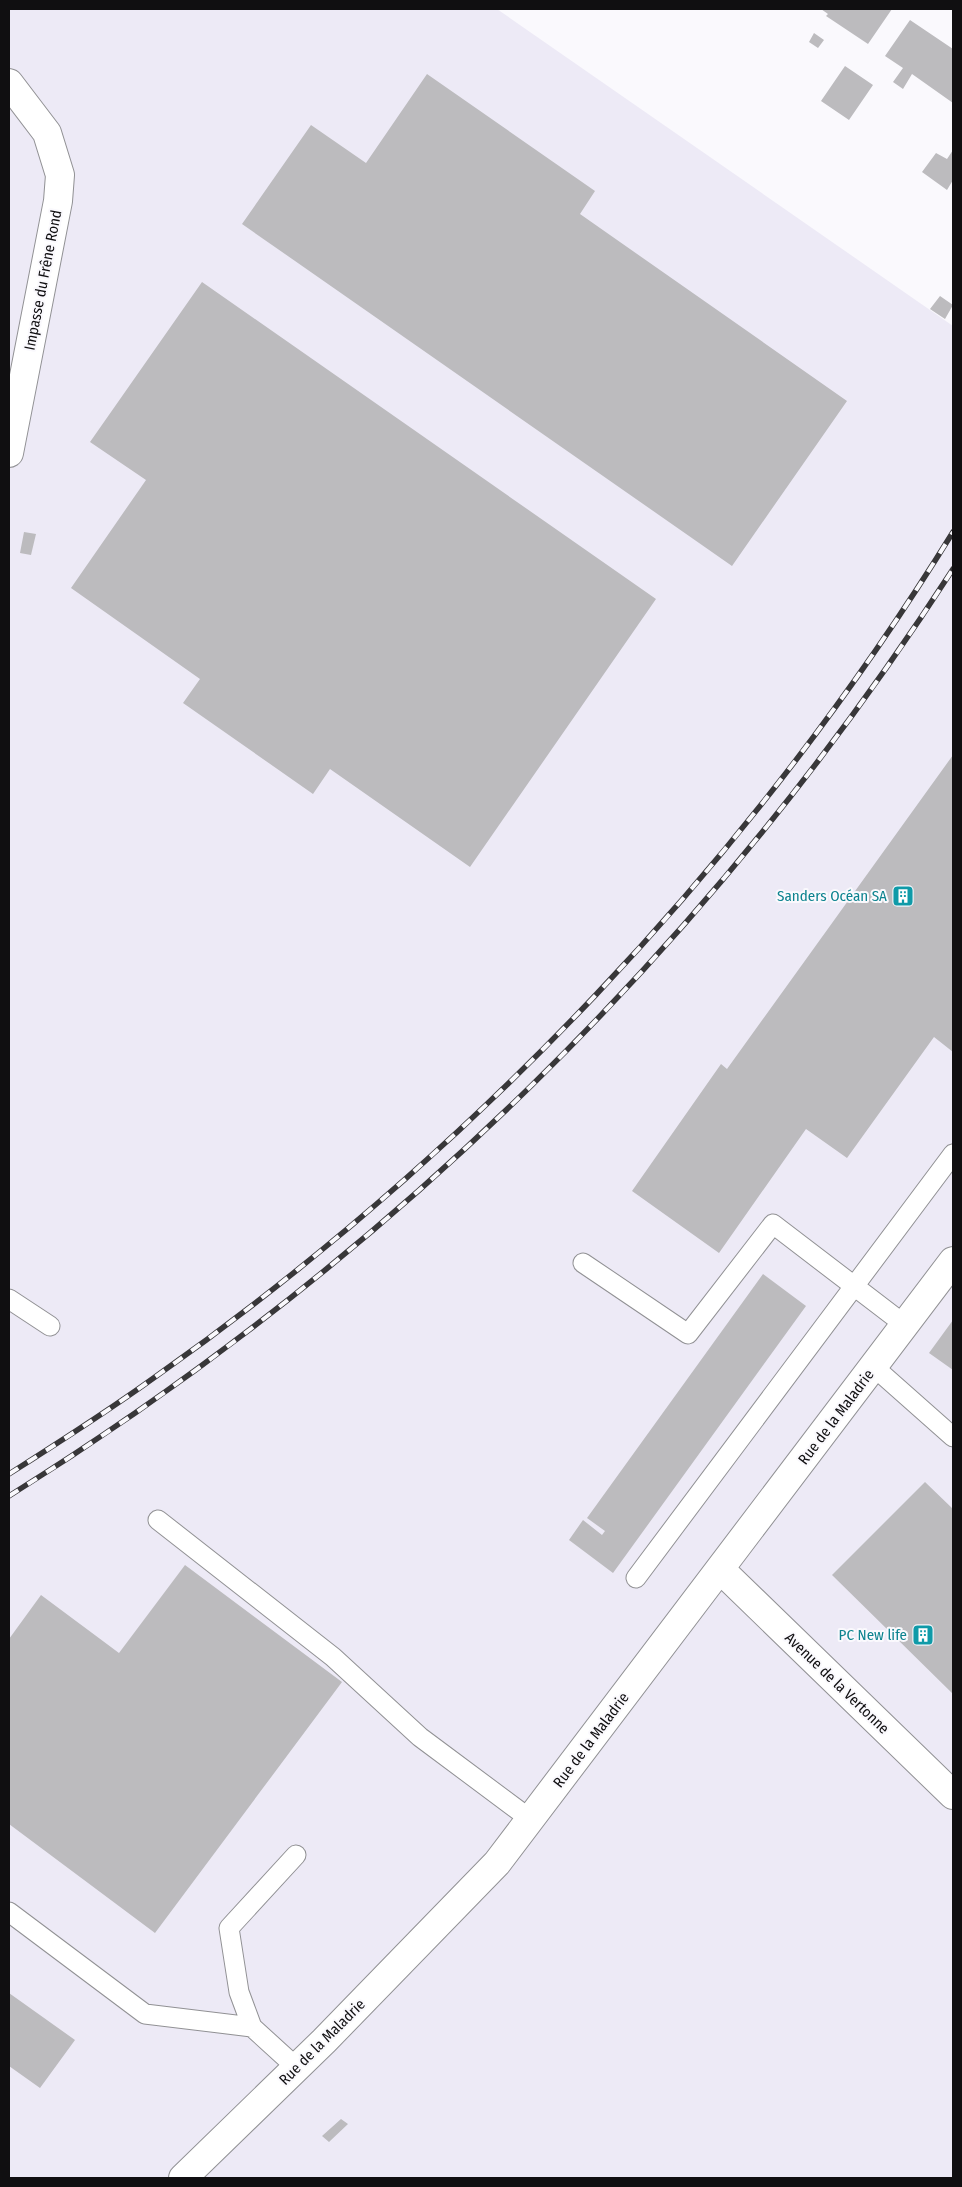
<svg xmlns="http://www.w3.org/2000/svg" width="962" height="2187" font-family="'Fira Sans Condensed',sans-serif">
	<rect width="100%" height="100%" fill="#faf9fd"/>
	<path fill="#edeaf6" d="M9,9H497L953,326V2178H9Z"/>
	<path fill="#bcbbbe" d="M821,9H892L868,44L826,16L828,14Z
		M910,20L953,49V103L912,74L903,89L893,82L903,68L885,56Z
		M814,33L824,40L818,48L809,42Z
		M845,66L873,85L849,120L821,101Z
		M427,74L595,191L580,214L847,401L732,566L242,224L311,125L366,163Z
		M953,150V180L947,190L922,172L936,153L947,159Z
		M202,282L656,599L470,867L330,769L313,794L183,703L200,679L71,588L146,480L90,442Z
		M940,296L953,305L945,319L930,309Z
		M24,532L36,534L31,555L20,553Z
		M953,755V1052L934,1037L847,1158L806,1129L719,1253L632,1191L721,1064L727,1069Z
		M763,1274L806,1306L613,1573L569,1540L583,1520L602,1535L605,1531L587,1518Z
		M953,1320V1370L929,1353Z
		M925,1482L953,1509V1694L832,1575Z
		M185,1565L342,1682L155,1933L9,1824V1639L41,1595L119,1653Z
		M9,1993L75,2040L40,2088L9,2066Z
		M341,2119L348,2124L329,2142L322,2136Z"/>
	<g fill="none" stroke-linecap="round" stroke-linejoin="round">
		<g stroke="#919194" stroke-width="21">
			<path id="lane" d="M583,1263L688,1334L773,1224L905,1325
				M9,1299L50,1326
				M874,1367L953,1437
				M158,1520L333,1657L420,1737L530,1819
				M636,1578L953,1154
				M296,1855L229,1928L239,1992L252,2027L297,2068
				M9,1912L145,2014L252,2027"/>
		</g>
		<g stroke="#919194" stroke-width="30">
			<path id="street" d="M9,83L47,133L60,175L58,201L9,453
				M721,1570L953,1795"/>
		</g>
		<g stroke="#919194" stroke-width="30">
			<path id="secondary" d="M183,2178L324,2041L497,1863L953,1261"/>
		</g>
		<use href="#lane" stroke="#fff" stroke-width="19"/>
		<use href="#street" stroke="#fff" stroke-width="28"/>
		<use href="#secondary" stroke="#fff" stroke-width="28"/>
		<g stroke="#383739" stroke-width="5.5">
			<path id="rail" d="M9,1474C58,1443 108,1411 155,1377C471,1154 750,861 953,532
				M9,1496C389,1259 710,945 953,569"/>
		</g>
		<use href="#rail" stroke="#faf9fd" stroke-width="4" stroke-dasharray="11" stroke-linecap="butt"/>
	</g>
	<defs>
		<g id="building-square" transform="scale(1.125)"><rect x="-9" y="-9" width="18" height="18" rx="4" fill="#0f9aa8" stroke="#faf9fd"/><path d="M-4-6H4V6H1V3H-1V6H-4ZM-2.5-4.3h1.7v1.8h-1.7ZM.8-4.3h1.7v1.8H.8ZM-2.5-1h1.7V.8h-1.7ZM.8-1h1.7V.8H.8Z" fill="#fff"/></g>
	</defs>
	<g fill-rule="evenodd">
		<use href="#building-square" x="903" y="896"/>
		<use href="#building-square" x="923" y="1635"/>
	</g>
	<g text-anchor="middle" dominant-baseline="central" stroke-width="4" stroke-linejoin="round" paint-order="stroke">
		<g font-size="15" fill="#100f11" stroke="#faf9fd">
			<text transform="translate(43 280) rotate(-79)">Impasse du Frêne Rond</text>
			<text transform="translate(836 1417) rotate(-53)">Rue de la Maladrie</text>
			<text transform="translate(837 1683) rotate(44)">Avenue de la Vertonne</text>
			<text transform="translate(591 1740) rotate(-53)">Rue de la Maladrie</text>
			<text transform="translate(322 2042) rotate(-45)">Rue de la Maladrie</text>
		</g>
		<g font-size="15" fill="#0d838f" stroke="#faf9fd" text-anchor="end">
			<text x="887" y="896">Sanders Océan SA</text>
			<text x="907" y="1635">PC New life</text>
		</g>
	</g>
	<rect width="962" height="2187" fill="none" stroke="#100f11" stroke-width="20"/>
</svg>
